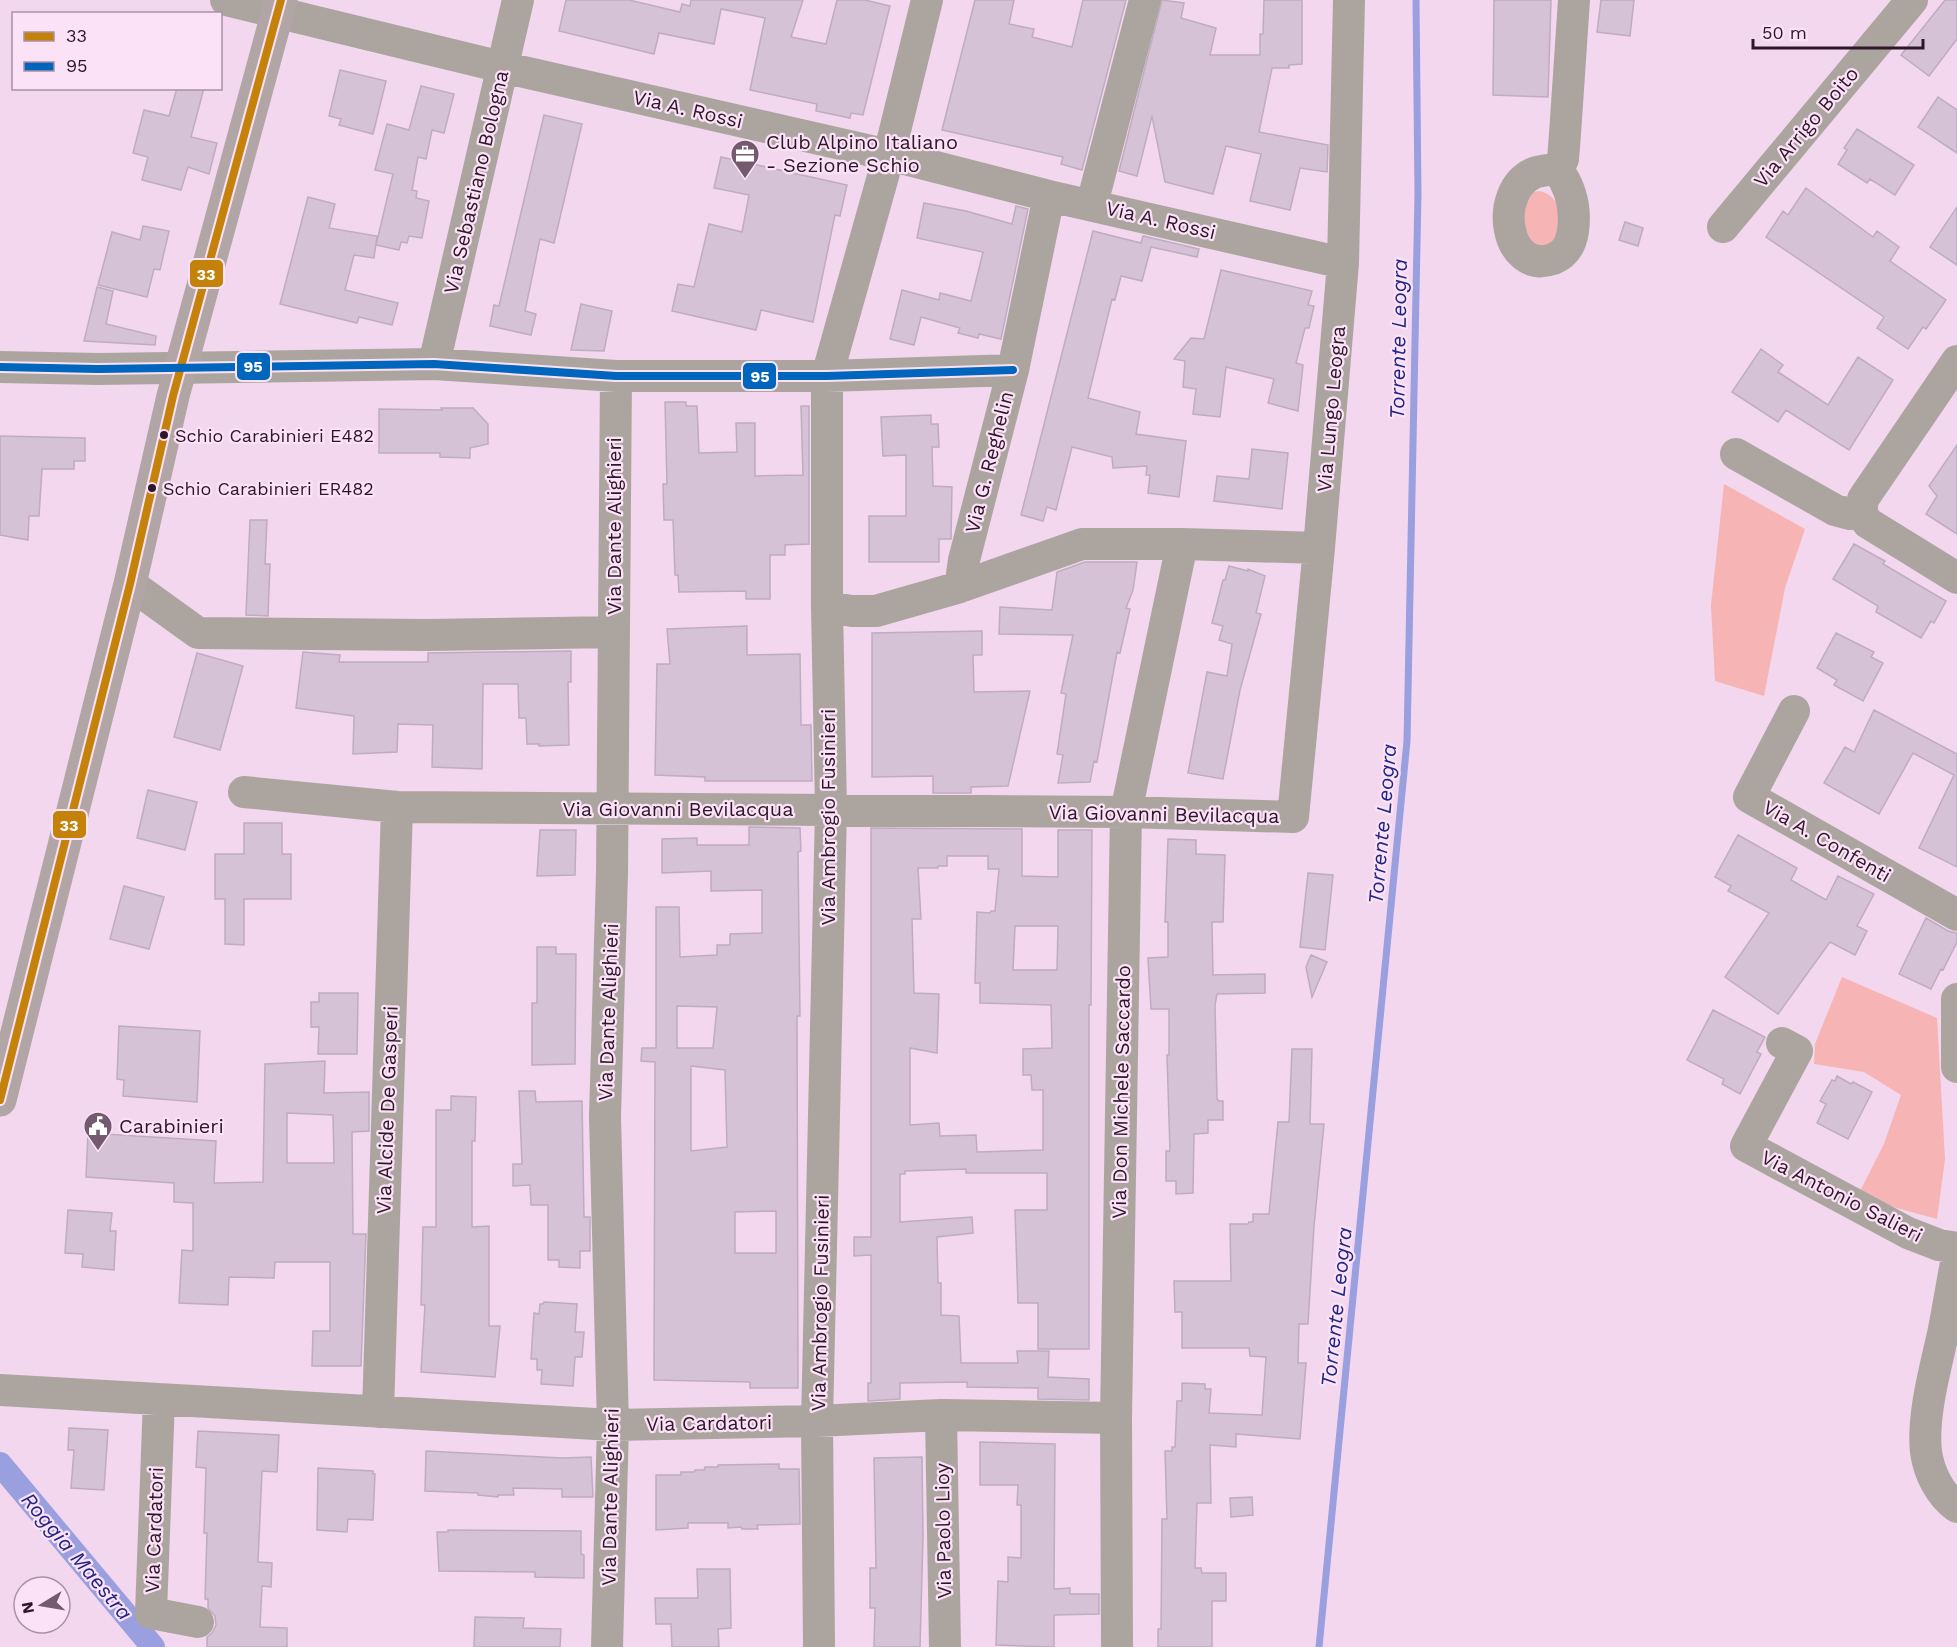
<svg xmlns="http://www.w3.org/2000/svg" width="1957" height="1647" font-family="'Work Sans',sans-serif">
	<rect width="100%" height="100%" fill="#f2d7ee"/>
	<path fill="#f6b4b4" d="M1540,191C1565,199 1559,217 1558,238L1543,248L1526,242L1517,219L1533,192Z
		M1724,484L1805,529L1785,588L1764,696L1715,681L1711,605Z
		M1842,977L1937,1018L1945,1159L1937,1219L1857,1197L1884,1144L1901,1095L1864,1072L1814,1064L1815,1044Z"/>
	<g fill="none" stroke-linecap="round" stroke-linejoin="round">
		<path stroke="#999fdf" stroke-width="7" d="M1319,1647L1407,741L1418,194L1416,0"/>
		<path stroke="#999fdf" stroke-width="24" d="M0,1464L153,1647"/>
	</g>
	<path fill="#d5c2d7" stroke="#bfacc1" stroke-width="1.5" fill-rule="evenodd" d="M566,0H629L680,12L682,4L690,6L691,0H803L791,37L826,44L837,0H865L890,6L863,115L851,113L850,118L816,111L817,104L750,90L765,18L721,9L714,44L659,33L654,54L559,31Z
		M975,0H1014L1009,24L1034,29L1032,37L1072,47L1083,0H1126L1082,170L1061,164L1063,157L942,130Z
		M1162,0L1184,3L1181,18L1216,28L1210,55H1260V34H1263L1264,0H1302V64L1289,65V68H1272L1259,132L1328,145L1327,172L1300,168L1290,210L1250,201L1261,154L1226,146L1213,194L1165,182L1152,116L1137,176L1119,171Z
		M1494,0H1551L1548,97L1493,95Z
		M1601,0H1634L1630,36L1597,32Z
		M1945,0H1957V39L1929,76L1901,55Z
		M340,70L386,81L373,134L339,125L341,119L329,116Z
		M421,86L454,94L444,133L432,130L426,159L418,157L412,190L417,191L416,198L429,201L422,238L409,236L407,243L401,242L399,250L376,245L393,174L375,170L387,124L409,130Z
		M177,88H204L191,137L217,143L209,174L188,167L181,190L142,180L148,157L133,153L144,110L169,116Z
		M1938,97L1957,110V153L1918,127Z
		M544,115L582,124L554,243L540,239L525,311L536,314L531,335L490,326L494,305L499,306Z
		M1857,129L1914,165L1895,195L1870,179L1867,183L1838,164L1847,150L1844,148Z
		M721,157L847,185L840,216L835,215L813,322L761,310L756,330L672,311L678,284L694,287L709,224L742,232L749,195L714,188Z
		M1806,188L1873,237L1877,231L1899,247L1890,261L1946,300L1926,329L1923,327L1908,349L1877,328L1884,317L1766,237L1783,211L1788,215Z
		M308,197L335,204L329,228L377,236L374,258L354,255L345,290L398,303L392,325L359,317L357,323L280,304Z
		M924,203L966,211L1012,224L1016,206L1028,209L1001,339L979,334L978,338L958,333L960,328L921,317L914,345L890,339L902,290L939,300L940,293L971,301L983,252L917,238Z
		M1957,207V265L1930,247Z
		M1625,222L1643,228L1638,246L1619,240Z
		M143,226L169,231L160,270L154,269L147,297L98,285L112,232L140,240Z
		M1093,231L1141,243L1143,236L1199,249L1197,257L1151,247L1142,281L1121,276L1115,300L1112,299L1088,398L1140,412L1136,434L1186,441L1179,497L1148,493L1150,475H1146L1147,466L1113,468L1112,457L1072,447L1056,510L1047,507L1043,521L1021,515Z
		M1221,270L1312,291L1308,305L1314,306L1309,328H1305L1296,363L1303,365L1298,411L1268,403L1274,379L1226,367L1220,417L1193,414L1196,389L1183,387L1185,361L1174,359L1191,338L1204,339Z
		M97,287L113,291L106,324L156,336L155,345L84,341Z
		M581,304L612,311L604,351L571,350Z
		M1761,349L1783,365L1778,372L1828,405L1858,357L1893,380L1849,450L1786,410L1778,422L1732,392Z
		M665,402H686V406H697L699,453L737,452L736,423H755V476L803,475L801,406H809V544L785,545V555H770V599H746V591L679,592L678,575H675L673,520H664L663,484H667Z
		M441,408H473L488,424V444L470,448V458L440,457V453H379V409L442,410Z
		M931,415V424H938L939,447H932L933,486L952,487L951,539H939V562H869V516H906V455L883,456L881,417Z
		M0,436L85,438V461H74V469H42L39,516H29L28,540L0,535Z
		M1957,445V534L1926,514L1937,496L1929,486Z
		M1252,449L1288,453L1282,509L1214,501L1217,476L1249,479Z
		M250,520H267L265,564H270L268,616L246,615Z
		M1854,544L1885,561L1883,564L1946,601L1934,623L1931,621L1921,638L1876,612L1878,606L1833,579Z
		M1085,562H1137L1133,590L1126,608L1130,609L1120,653L1117,652L1097,762L1094,761L1090,782L1058,783L1063,755L1057,754L1066,694L1061,693L1073,635L999,634L1000,607L1052,610L1057,572Z
		M1229,566L1248,571V569L1265,576L1256,613L1261,614L1240,690L1223,779L1188,773L1207,672L1227,676L1232,644L1219,640L1223,626L1212,623L1223,580H1225Z
		M747,626V655L800,654L801,725H811L812,781H705V777L655,775L657,664H670L667,629Z
		M982,631V655H973L974,692L1030,691L1008,786L971,787V793H933V776L872,777V633Z
		M1836,633L1874,652L1871,657L1883,663L1863,701L1834,685L1837,680L1817,668Z
		M571,651V682H568L569,745L539,746V744H527L526,718H519L518,684H483L482,769L432,767L433,725L398,724L397,752L353,754L354,716L296,708L303,652L340,655L339,662H428V653Z
		M197,653L243,666L220,750L174,737Z
		M1874,710L1957,754V867L1919,848L1954,775L1913,753L1879,814L1824,783L1845,747L1854,752Z
		M148,790L197,802L185,850L137,838Z
		M244,823H282V854H291V899H244V945L225,944V899H215V854H244Z
		M749,827L800,828L801,851L798,852L800,1016H797L798,1388H750V1382L654,1380L655,1062L641,1061L642,1048H656V907H679L680,957L717,955V945H730V934L762,933V890L711,891V871L662,873V839L697,838V845H749ZM677,1006L717,1007L713,1048H677ZM691,1066L725,1070L727,1147L691,1151ZM776,1211V1253H735V1212Z
		M871,828L1022,829V876L1058,877V830H1092L1091,1005H1089V1349H1038V1303H1018L1015,1210H1047V1173H966V1169L905,1171V1174H900V1222L972,1217L973,1233L937,1237L938,1283H941V1315L959,1316L961,1363H1018L1017,1351H1049L1048,1377L1089,1379V1400L1038,1399V1388L967,1387V1382L900,1383V1399L868,1401V1383H871V1255L854,1256V1237H871ZM947,856H988V869H999L995,911H991L990,913L977,912L975,983H980V1003L1051,1005L1052,1048L1023,1049V1075H1031L1032,1090H1043V1150L977,1152L976,1135L940,1136L939,1123L910,1125V1048L937,1053L939,994L914,993L912,919H921L918,868H938V866H947ZM1015,926H1058L1057,970H1013Z
		M540,830H576L575,875L537,876Z
		M1738,835L1797,868L1791,880L1826,900L1838,876L1874,894L1857,926L1867,931L1855,955L1830,942L1778,1014L1725,977L1769,913L1728,891L1731,886L1715,877Z
		M1168,839L1196,840V854L1225,855L1223,922H1212L1213,975L1265,974V993L1217,994L1215,1005L1217,1099L1219,1101H1223V1120H1208V1133L1194,1134L1193,1193L1176,1194V1181H1166V1151H1170L1167,1055H1169V1009H1151L1148,958L1168,957V922H1165Z
		M1308,873L1333,875L1325,950L1300,947Z
		M124,886L164,897L149,949L110,939Z
		M1926,918L1948,931L1957,933V942L1943,970L1941,969L1931,989L1899,974Z
		M537,947H556V954H576L575,1064L532,1065V1003H537Z
		M1311,955L1327,962L1312,997L1306,967Z
		M319,993H358L357,1054H318L319,1027H311V1002H319Z
		M1713,1010L1765,1037L1757,1052L1761,1054L1740,1094L1722,1084L1724,1079L1687,1060Z
		M119,1026L200,1031L197,1102L123,1096L124,1080L117,1079Z
		M1292,1049H1312L1310,1124H1324L1314,1226L1308,1324H1299L1298,1363H1306L1300,1439L1236,1434V1447L1210,1445L1211,1503H1197L1195,1568H1201L1202,1573H1226V1601H1212V1647H1158V1629H1161L1162,1519H1167L1165,1451H1172V1447H1175L1177,1401H1182V1383L1205,1384V1389H1211L1209,1413L1262,1415L1266,1357L1250,1356L1249,1348H1182V1312H1175L1174,1281H1231L1230,1224H1248L1249,1222H1253V1214H1269L1278,1122H1289Z
		M325,1061L324,1093L369,1092V1131L352,1132L353,1234H366L361,1366H312L313,1331H330V1262H275L274,1278L229,1277L228,1305L179,1303L182,1250L193,1251V1203L174,1202V1183L86,1177L88,1133L216,1141L214,1183L263,1182L265,1064ZM287,1113L333,1115L334,1163H287Z
		M1837,1076L1851,1084L1853,1082L1872,1092L1848,1139L1817,1123L1826,1104L1820,1101L1832,1080L1835,1081Z
		M519,1091H535L536,1102L582,1101L584,1217H590V1251H580V1268L559,1267V1260H548V1205H531L530,1185L513,1186V1164H522Z
		M451,1096L476,1097L475,1141H472V1227L489,1226V1326H500L495,1377L421,1372L425,1305H421L423,1227H436V1110H451Z
		M68,1210L112,1213L110,1231H116L114,1270L82,1267L83,1254L65,1253Z
		M544,1302L577,1304L575,1332H584L582,1357H575L573,1386L541,1384L542,1370H537V1359H531L534,1313L539,1314L540,1304H543Z
		M69,1428L108,1430L104,1490L71,1488L74,1450H68Z
		M198,1431L279,1435L277,1472L262,1471L258,1562L272,1563L271,1587L262,1586L260,1627L287,1628V1647H207V1637L212,1633L216,1625L215,1616L208,1608V1599H205L207,1533H204L206,1468L196,1467Z
		M980,1442L1055,1444L1054,1589L1070,1588V1594H1099V1614L1054,1615V1647L996,1645L998,1581L1008,1582V1557L1021,1558V1505H1017L1018,1485H980Z
		M426,1451L562,1458L591,1457L593,1497H562V1489L513,1488L514,1495H498V1497L478,1495V1493L425,1491Z
		M922,1457L923,1536L920,1647H874L875,1608H870V1568H876L874,1458Z
		M779,1464V1469H799L800,1524L757,1525L758,1529H742L741,1527L728,1528V1523H688V1528L656,1530V1475H681V1472H694L695,1470H704L705,1467H718V1465Z
		M318,1468L373,1471V1474H375L373,1520L348,1519L347,1532L317,1530Z
		M1252,1497L1253,1515L1231,1517L1230,1498Z
		M448,1530L581,1531V1554L584,1555V1578L535,1577V1572L439,1571L437,1532H448Z
		M697,1569H730L731,1628L718,1629L719,1647H672L671,1624H656L655,1598H698Z
		M475,1617L524,1618L523,1628L561,1629L560,1647H474Z"/>
	<g fill="none" stroke-linecap="round" stroke-linejoin="round">
		<path stroke="#aca59f" stroke-width="32" d="M226,0L502,67L889,155L1049,196L1343,263
			M1547,170H1558C1571,188 1576,209 1573,231C1571,244 1566,254 1553,259C1505,276 1492,191 1534,173C1538,171 1543,171 1547,170Z
			M1558,170L1563,159L1565,134L1574,0
			M1092,204L1145,0
			M1723,227L1912,0
			M434,364L518,0
			M0,367L98,369L434,364L616,376H827L1013,370
			M1736,454L1835,510L1850,514L1861,513L1868,523L1957,578
			M1861,513L1863,499L1957,361
			M130,584L198,633L427,635L614,632
			M960,587L964,560L1013,370L1049,196
			M827,607L852,611H876L960,587L1082,544H1182L1319,548
			M1794,711L1749,797L1957,915
			M244,792L397,807L1126,812L1293,817L1319,548L1343,263L1349,0
			M1957,999V1067
			M1782,1043L1797,1051L1746,1146L1908,1233L1939,1245L1957,1248
			M1957,1258C1952,1283 1948,1309 1943,1334C1935,1370 1922,1416 1926,1452C1929,1473 1940,1495 1957,1507
			M0,1390L613,1425L817,1421L941,1415L1116,1418
			M159,1399L151,1613L198,1622
			M378,1412L397,807
			M941,1415L945,1647
			M607,1647L613,1425L605,1117L612,873L616,376
			M819,1647L817,1421L831,809L827,607V376L889,155L927,0
			M1117,1647L1116,1418L1126,812L1182,544"/>
		<path stroke="#b2a5a5" stroke-width="33" d="M0,1100L130,584L173,396L281,0"/>
		<g stroke="#fce2f7" stroke-width="12">
			<path id="bus-1" d="M0,1100L130,584L173,396L281,0"/>
		</g>
		<g stroke="#fce2f7" stroke-width="12">
			<path id="bus-2" d="M0,367L98,369L434,364L616,376H827L1013,370"/>
		</g>
		<use href="#bus-1" stroke="#c5820b" stroke-width="8"/>
		<use href="#bus-2" stroke="#0065bd" stroke-width="8"/>
	</g>
	<defs>
		<g id="office-pin" transform="scale(1.5)"><path d="M0 17L-7.5 6A9.5 9.5 0 1 1 7.5 6Z" fill="#735a6f" stroke="#fce2f7"/><path d="M-6-3h4V-5.5h4V-3h4V5H-6ZM-1-4.5V-3h2v-1.5ZM-6 0V1H6V0Z" fill="#fff"/></g>
		<g id="civic-pin" transform="scale(1.5)"><path d="M0 17L-7.5 6A9.5 9.5 0 1 1 7.5 6Z" fill="#735a6f" stroke="#fce2f7"/><path d="M-.6-6.5H3V-4.5H.6V-3L4-1V1h2V6H-6V1h2V-1L-.6-3ZM-1.2 2.5V6h2.4V2.5Z" fill="#fff"/></g>
	</defs>
	<g fill-rule="evenodd">
		<use href="#office-pin" x="745" y="154"/>
		<use href="#civic-pin" x="98" y="1126"/>
	</g>
	<g fill="#2e172b" stroke="#fce2f7" stroke-width="2">
		<circle cx="164" cy="435" r="5"/>
		<circle cx="152" cy="488" r="5"/>
	</g>
	<g text-anchor="middle" dominant-baseline="central" stroke-width="4.5" stroke-linejoin="round" paint-order="stroke">
		<g font-size="18" fill="#2e172b" stroke="#fce2f7" text-anchor="start">
			<text x="175" y="435">Schio Carabinieri E482</text>
			<text x="163" y="488">Schio Carabinieri ER482</text>
		</g>
		<g font-size="20" fill="#2e172b" stroke="#fce2f7">
			<text transform="translate(688 109) rotate(13)">Via A. Rossi</text>
			<text transform="translate(1806 127) rotate(-50)">Via Arrigo Boito</text>
			<text transform="translate(476 182) rotate(-77)">Via Sebastiano Bologna</text>
			<text transform="translate(1161 220) rotate(13)">Via A. Rossi</text>
			<text transform="translate(1331 409) rotate(-85)">Via Lungo Leogra</text>
			<text transform="translate(989 462) rotate(-76)">Via G. Reghelin</text>
			<text transform="translate(614 526) rotate(-90)">Via Dante Alighieri</text>
			<text x="678" y="809">Via Giovanni Bevilacqua</text>
			<text transform="translate(1164 814) rotate(1)">Via Giovanni Bevilacqua</text>
			<text transform="translate(828 817) rotate(-90)">Via Ambrogio Fusinieri</text>
			<text transform="translate(1827 841) rotate(30)">Via A. Confenti</text>
			<text transform="translate(608 1012) rotate(-88)">Via Dante Alighieri</text>
			<text transform="translate(1121 1092) rotate(-89)">Via Don Michele Saccardo</text>
			<text transform="translate(387 1110) rotate(-88)">Via Alcide De Gasperi</text>
			<text transform="translate(1842 1196) rotate(27)">Via Antonio Salieri</text>
			<text transform="translate(820 1303) rotate(-89)">Via Ambrogio Fusinieri</text>
			<text transform="translate(709 1423) rotate(-1)">Via Cardatori</text>
			<text transform="translate(610 1497) rotate(-89)">Via Dante Alighieri</text>
			<text transform="translate(154 1530) rotate(-88)">Via Cardatori</text>
			<text transform="translate(943 1531) rotate(-91)">Via Paolo Lioy</text>
		</g>
		<g font-size="20" fill="#2e172b" stroke="#fce2f7" text-anchor="start">
			<text x="766" y="142">Club Alpino Italiano<tspan x="766" dy="23">- Sezione Schio</tspan></text>
			<text x="119" y="1126">Carabinieri</text>
		</g>
		<g font-size="21" font-style="italic" fill="#202683" stroke="#fce2f7">
			<text transform="translate(1398 339) rotate(-89)">Torrente Leogra</text>
			<text transform="translate(1382 824) rotate(-85)">Torrente Leogra</text>
			<text transform="translate(1336 1307) rotate(-84)">Torrente Leogra</text>
			<text transform="translate(77 1556) rotate(50)">Roggia Maestra</text>
		</g>
	</g>
	<g stroke="#fce2f7" stroke-width="2">
		<rect x="189" y="259" width="35" height="29" rx="6" fill="#c5820b"/>
		<rect x="236" y="352" width="35" height="29" rx="6" fill="#0065bd"/>
		<rect x="742" y="362" width="35" height="28" rx="6" fill="#0065bd"/>
		<rect x="52" y="810" width="35" height="29" rx="6" fill="#c5820b"/>
	</g>
	<g font-size="16" text-anchor="middle" font-weight="bold" fill="#fff">
		<text x="206" y="280">33</text>
		<text x="253" y="372">95</text>
		<text x="760" y="382">95</text>
		<text x="69" y="831">33</text>
	</g>
	<rect x="12" y="12" width="210" height="78" fill="#fce2f7" stroke="#aa91a5" stroke-width="1.5"/>
	<rect x="24" y="32" width="30" height="9" fill="#c5820b" stroke="#aa91a5" stroke-width="1.5"/>
	<text x="66" y="42" font-size="18" fill="#2e172b">33</text>
	<rect x="24" y="62" width="30" height="9" fill="#0065bd" stroke="#aa91a5" stroke-width="1.5"/>
	<text x="66" y="72" font-size="18" fill="#2e172b">95</text>
	<g transform="translate(42 1605) rotate(259)"><circle r="28" fill="#fce2f7" stroke="#aa91a5" stroke-width="1.5"/>
	<path d="M0-4.5L10 22L0 15L-10 22Z" fill="#735a6f"/>
	<text y="-9" font-size="16" font-weight="bold" text-anchor="middle" fill="#2e172b">N</text>
	</g>
	<path d="M1753 39v9h170v-9" fill="none" stroke="#2e172b" stroke-width="3"/>
	<text x="1762" y="39" font-size="18" fill="#2e172b" stroke="#fce2f7" stroke-width="4.5" paint-order="stroke">50 m</text>
</svg>
